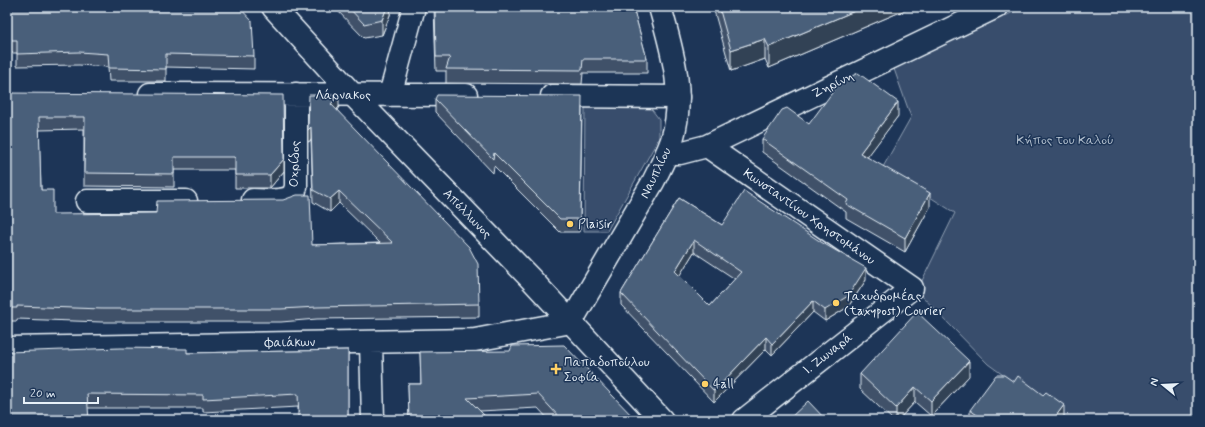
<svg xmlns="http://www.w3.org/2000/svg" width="1205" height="427" font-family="Mynerve,sans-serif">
	<rect width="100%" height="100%" fill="#1d3557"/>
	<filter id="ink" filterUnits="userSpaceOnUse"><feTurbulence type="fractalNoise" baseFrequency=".025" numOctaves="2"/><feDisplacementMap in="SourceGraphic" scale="8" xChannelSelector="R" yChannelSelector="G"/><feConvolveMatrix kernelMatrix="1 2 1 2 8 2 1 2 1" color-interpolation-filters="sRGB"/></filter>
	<g filter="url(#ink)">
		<path fill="#374d6c" stroke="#909fb2" d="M1024,7H1198V420H1065L988,364L917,291L955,213L883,167L911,117L894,69Z
			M585,103L649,106L659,119V138L607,231H584Z"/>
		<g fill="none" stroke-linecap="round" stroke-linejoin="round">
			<g stroke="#e8f1f8" stroke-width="25">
				<path id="street" d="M150,94L466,95
					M390,95L414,7
					M552,96L678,97
					M707,146L912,288L744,420
					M667,153H680L707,146L996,7
					M253,200C263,200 288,203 294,193C295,191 295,189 296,187V94
					M87,201H186
					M371,342L373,420
					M7,348L475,340L571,322"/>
			</g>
			<g stroke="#e8f1f8" stroke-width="25">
				<path id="secondary" d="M273,7L353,95L530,278L662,420
					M571,322L653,182C660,168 667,155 672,140C686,94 672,51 660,7"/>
			</g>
			<use href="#street" stroke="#1d3557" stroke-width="22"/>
			<use href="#secondary" stroke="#1d3557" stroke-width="22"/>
		</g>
		<path fill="#3f5169" stroke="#e8f1f8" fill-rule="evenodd" d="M7,7L254,56V69L166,67V81H109L108,67L79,65L17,66V53H7Z
			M334,7H391L390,15L382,35L364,38Z
			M434,7H633L647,59V73H583L582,84L446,83V71H436Z
			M713,7H912L769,68L765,59L731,71Z
			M7,93L284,171L270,188H235V170H174V187L84,186V129L39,130L41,190L53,214L312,245L380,243L339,203L330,212L313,202L311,140L308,142V130L339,107L337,110L479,304V317L317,319L281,322H102L17,319V321H7Z
			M435,99L582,109L580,232H560L494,166L493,173L435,112Z
			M898,116L867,157L930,207L905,252L846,218V212L762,152V139L809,124Z
			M679,198L722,225L866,280L848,307L825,321L813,312L772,355L766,349L714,402L621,305V293ZM694,252L735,279L710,306L679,276Z
			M348,350V420H298V407L203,412V408H88L7,420L187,353Z
			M420,352L636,420H549L538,408L480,411L489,420H409L408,384H421Z
			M860,374L969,376L931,416L915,402L898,420H893L860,389Z
			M970,410L1064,420H970Z"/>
		<path fill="#334255" stroke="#e8f1f8" d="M387,7H391L390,15L382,35V20Z
			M864,7H912L769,68V47Z
			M765,39V59L731,71V50Z
			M339,95V107L331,116V104Z
			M898,102V116L860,167V153Z
			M311,127V140L308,142V130Z
			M284,159V171L270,188V175Z
			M339,191V203L330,212V199Z
			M930,193V207L905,252V238Z
			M694,240V252L675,283V271Z
			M866,268V280L848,307L825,321V310Z
			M813,301V312L772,355V344Z
			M766,337V349L714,402V391Z
			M969,361V376L931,416V401Z
			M915,387V402L898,420H896V408Z
			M1064,405V420H1053Z"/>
		<path fill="#495e7a" stroke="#e8f1f8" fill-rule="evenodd" d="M7,7H239L252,21L254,56L166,54V69L109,68L108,54L79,52L17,54V40H7Z
			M348,7H387L382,20L364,24Z
			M435,7H633L647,59H583L582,70L446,69L450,57H436Z
			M719,7H864L769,47L765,39L731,50Z
			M858,73L898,102L860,153L930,193L905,238L846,204L848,200L762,139L782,110L787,108L809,124L840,82Z
			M7,93L283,95L284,159L270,175H235V157H174V174L84,173L85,117H39L41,190H53V214L156,213L157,201L283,200L297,195H310L312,245L393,243L339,191L330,199L313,190L311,127L308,130L309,95H339L331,104L469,247L478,264L479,304L317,307L281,309H102L17,306V308H7Z
			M437,95L582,96L580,219H560L494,153L493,159L435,99Z
			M744,191L821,242L866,268L848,296L825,310L813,301L772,344L766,337L714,391L621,293L679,198L722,225ZM694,240L741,272L710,306L675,271Z
			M917,312L969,361L931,401L915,387L896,408L860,374Z
			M564,345L636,420H562L538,394L467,398L489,420H409L408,384H421L420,352L510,351L512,346Z
			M120,348L187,349V353L348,350V420H299L298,394L203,399V395L87,394L89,420H7V352Z
			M996,375H1004L1014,382L1018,376L1043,395L1046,392L1064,405L1053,420H978L980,417L970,410Z
			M808,401L826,420H788Z"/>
	</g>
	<g fill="#ffd166" stroke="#1d3557" stroke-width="1.5">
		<circle cx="570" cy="224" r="4"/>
		<circle cx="836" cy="303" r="4"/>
		<path d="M554 363h4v4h4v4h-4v4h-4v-4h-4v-4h4z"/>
		<circle cx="705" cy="384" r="4"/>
	</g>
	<g text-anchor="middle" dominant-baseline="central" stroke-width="3" stroke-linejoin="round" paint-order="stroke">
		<g font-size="13" fill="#e8f1f8" stroke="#1d3557">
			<text transform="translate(833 85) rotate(-26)">Ζηρίνη</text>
			<text x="343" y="95">Λάρνακος</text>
			<text transform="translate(295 164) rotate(-88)">Οχρίδος</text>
			<text transform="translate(656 173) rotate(-64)">Ναυπλίου</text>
			<text transform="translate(467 214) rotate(46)">Απόλλωνος</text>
			<text transform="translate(809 217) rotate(35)">Κωνσταντίνου Χρηστομάνου</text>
			<text transform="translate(290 343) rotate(-1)">Φαιάκων</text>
			<text transform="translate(828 354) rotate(-38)">Ι. Ζωναρά</text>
		</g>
		<g font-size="13" fill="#b3c0ce" stroke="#1d3557">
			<text x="1065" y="140">Κήπος του Καλού</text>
		</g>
		<g font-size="13" fill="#e8f1f8" stroke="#1d3557" text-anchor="start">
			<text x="578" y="224">Plaisir</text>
			<text x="844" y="296">Ταχυδρομέας<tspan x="844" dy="15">(taxypost) Courier</tspan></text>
			<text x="564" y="362">Παπαδοπούλου<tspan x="564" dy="15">Σοφία</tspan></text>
			<text x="713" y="384">4all</text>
		</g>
	</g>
	<rect width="1205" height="427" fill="none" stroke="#1d3557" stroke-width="24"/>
	<rect x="12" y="12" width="1181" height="403" fill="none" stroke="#e8f1f8" stroke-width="1.5" filter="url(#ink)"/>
	<g transform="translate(1163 385) rotate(288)" stroke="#1d3557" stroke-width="3" paint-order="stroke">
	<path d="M0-3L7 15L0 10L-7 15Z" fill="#e8f1f8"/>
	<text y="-6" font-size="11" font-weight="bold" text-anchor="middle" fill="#e8f1f8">N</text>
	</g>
	<path d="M24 397v6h74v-6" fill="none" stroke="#e8f1f8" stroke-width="2"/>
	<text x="30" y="397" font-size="12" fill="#e8f1f8" stroke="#1d3557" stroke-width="3" paint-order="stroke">20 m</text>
</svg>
